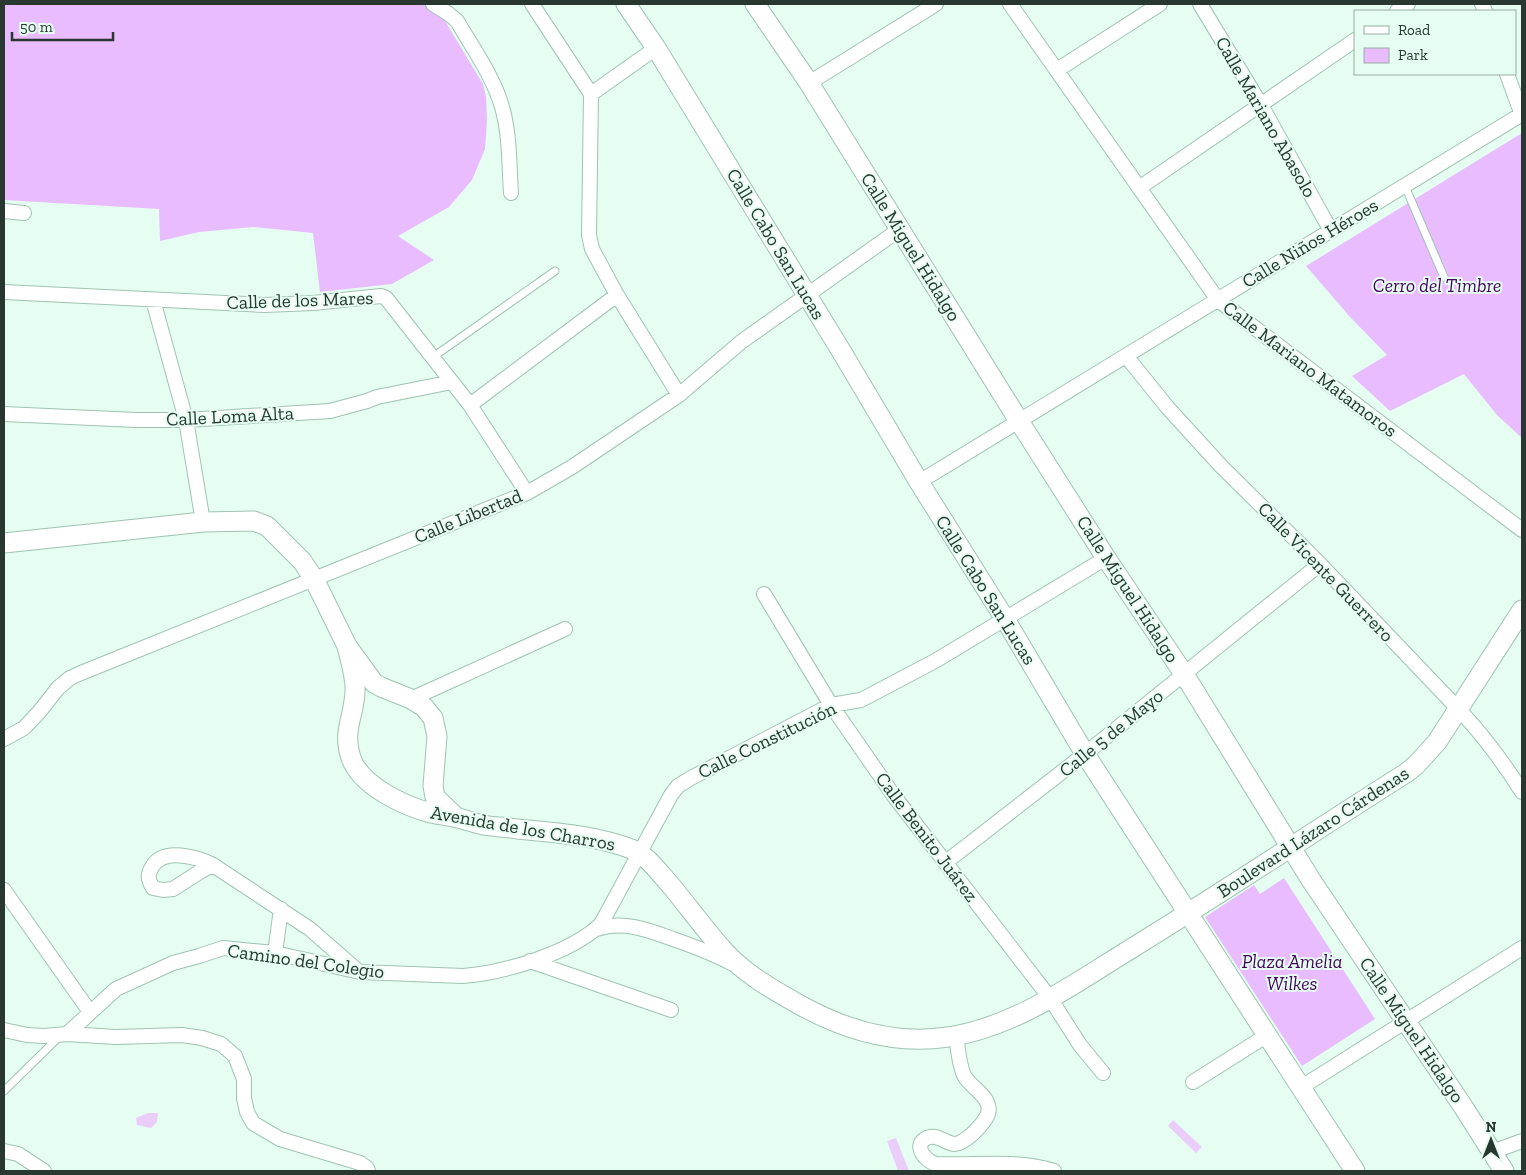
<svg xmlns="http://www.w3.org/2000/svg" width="1526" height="1175" font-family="'Zilla Slab',serif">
	<rect width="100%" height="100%" fill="#e6fdf1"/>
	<path fill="#e9bbff" d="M4,4H424L438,14L445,21L483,84L486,97L487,120L485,149L472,180L449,207L398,236L434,260L392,284L320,292L313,233L253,227L199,232L160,241L159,209L4,200Z
		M1522,133V438L1497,415L1464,374L1390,411L1352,376L1387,355L1351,318L1306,266Z
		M1284,878L1375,1019L1302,1066L1205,917L1254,885L1260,894Z"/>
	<path fill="#eacdf9" d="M148,1113H158L157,1122L151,1128L137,1125L136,1118Z
		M1173,1120L1202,1147L1196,1153L1168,1126Z
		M896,1138L909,1171H898L887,1141Z"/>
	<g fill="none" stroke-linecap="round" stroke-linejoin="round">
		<g stroke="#9ec4b1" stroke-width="9">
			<path id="lane" d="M1405,186L1444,277
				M433,357L555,271
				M4,1091L59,1037"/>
		</g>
		<g stroke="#9ec4b1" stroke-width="16">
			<path id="street" d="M433,4L449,14L457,21C473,48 494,78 502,107C510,134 509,165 511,193
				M532,4L591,94
				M1010,4L1218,300L1522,530
				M1200,4L1261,105L1331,231
				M1482,4L1485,11
				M1397,11L1408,4
				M656,48L591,94L589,235L592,249L617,295L679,395
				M1057,70L1160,4
				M1507,74L1522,115
				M809,83L936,4
				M1139,188L1355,40
				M4,211L24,213
				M4,292L264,305L313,303L381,296L386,298L470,405L527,493
				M153,300L186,420L203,522
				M1126,356L1168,408L1221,466L1320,564L1464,715C1486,739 1505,765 1522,792
				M470,405L617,295
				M4,414L136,420H186L330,411L367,401L377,397L452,382
				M919,482L1522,114
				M764,594L831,705L894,796L1050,998L1080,1045L1103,1073
				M411,699L565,629
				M4,739L24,728L40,711L58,688L70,678L81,673L527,493L572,467L679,395L741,342L900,229
				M946,862L1085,754L1320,564
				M213,865L201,871L173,889L163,890L153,888C148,880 147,875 152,867C163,847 197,857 213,865L310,929L358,971
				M4,890L90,1012
				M597,929C623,920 648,930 673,939C693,946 712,953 731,963
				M275,953L281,909
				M530,961L671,1010
				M4,1030L27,1035L44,1036L67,1034L116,989L173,963L199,956L223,948L275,953L360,972L463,976C504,973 571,953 601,924L671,795L678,786L691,778L831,705L861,700L935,661L1106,558
				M67,1034L116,1037L182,1035L202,1038L221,1044L235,1056L244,1079V1098L247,1112L253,1123L280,1139L360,1163L367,1168L368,1171
				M956,1036C958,1047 959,1067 965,1077C972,1089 997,1100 986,1118C981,1126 965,1144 954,1144C945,1143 935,1132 925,1139C913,1147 926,1161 936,1164C976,1166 1015,1159 1054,1171
				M1193,1082L1266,1036
				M1300,1088L1522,948
				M4,1151L18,1154L44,1171
				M1492,1152L1522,1141"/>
		</g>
		<g stroke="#9ec4b1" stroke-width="21">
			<path id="secondary" d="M626,4L656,48L843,354L919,482L1005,619L1085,754L1355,1171
				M755,4L809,83L1019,421L1106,558L1184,674L1311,880L1464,1108L1504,1171
				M4,543L203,522L254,521L267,526L302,561L314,579L347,646L374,683L381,687L411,699L424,707L433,718L437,736L433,786L435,797L457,818
				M347,646C350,660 356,677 355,692C354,717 342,731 351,758C361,786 404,806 431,813C440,815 449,816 458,818C466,820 475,823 483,825C494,827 506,827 517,829C552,832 589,835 623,846C629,848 636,850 641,854C653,863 663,877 673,888C690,909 706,931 724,951C745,974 773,990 800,1005C845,1030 896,1045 948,1037C1015,1027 1072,985 1129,950C1222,893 1313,832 1406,773L1416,765L1437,742L1522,610"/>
		</g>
		<use href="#lane" stroke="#fff" stroke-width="7"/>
		<use href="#street" stroke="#fff" stroke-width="14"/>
		<use href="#secondary" stroke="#fff" stroke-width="19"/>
	</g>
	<g text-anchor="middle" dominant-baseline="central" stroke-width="4" stroke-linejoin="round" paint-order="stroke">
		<g font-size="19" fill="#28372f" stroke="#e6fdf1">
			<text transform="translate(1266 117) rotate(60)">Calle Mariano Abasolo</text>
			<text transform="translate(1310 243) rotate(-31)">Calle Niños Héroes</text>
			<text transform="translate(776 244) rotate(59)">Calle Cabo San Lucas</text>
			<text transform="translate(911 247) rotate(58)">Calle Miguel Hidalgo</text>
			<text transform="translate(300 300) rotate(-2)">Calle de los Mares</text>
			<text transform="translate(1310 369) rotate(37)">Calle Mariano Matamoros</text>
			<text transform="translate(230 416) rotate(-3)">Calle Loma Alta</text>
			<text transform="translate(468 516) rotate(-22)">Calle Libertad</text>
			<text transform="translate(1326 572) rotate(46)">Calle Vicente Guerrero</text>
			<text transform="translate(1128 589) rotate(57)">Calle Miguel Hidalgo</text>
			<text transform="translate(986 590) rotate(58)">Calle Cabo San Lucas</text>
			<text transform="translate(1111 733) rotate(-39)">Calle 5 de Mayo</text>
			<text transform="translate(767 740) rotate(-26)">Calle Constitución</text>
			<text transform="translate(523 828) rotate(10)">Avenida de los Charros</text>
			<text transform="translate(1313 832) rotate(-33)">Boulevard Lázaro Cárdenas</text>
			<text transform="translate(927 837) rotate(53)">Calle Benito Juárez</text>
			<text transform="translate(306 961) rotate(8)">Camino del Colegio</text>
			<text transform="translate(1412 1030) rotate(56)">Calle Miguel Hidalgo</text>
		</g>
		<g font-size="19" font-style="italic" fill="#45045c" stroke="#e6fdf1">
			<text x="1437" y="285">Cerro del Timbre</text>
			<text x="1292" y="961">Plaza Amelia<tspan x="1292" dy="22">Wilkes</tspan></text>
		</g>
	</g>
	<rect width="1526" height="1175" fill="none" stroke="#28372f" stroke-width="10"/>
	<rect x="1354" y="10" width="162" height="65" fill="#e6fdf1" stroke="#9aaea3"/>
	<rect x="1364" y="26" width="25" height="8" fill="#ffffff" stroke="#9aaea3"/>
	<text x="1398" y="35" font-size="15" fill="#28372f">Road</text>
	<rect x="1364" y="48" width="25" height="15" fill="#e9bbff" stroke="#9aaea3"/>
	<text x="1398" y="60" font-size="15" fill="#28372f">Park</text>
	<g transform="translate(1491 1140)" stroke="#e6fdf1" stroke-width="4" paint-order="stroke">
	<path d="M0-4L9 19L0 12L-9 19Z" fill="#28372f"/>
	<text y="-8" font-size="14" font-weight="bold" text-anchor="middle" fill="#28372f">N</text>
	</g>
	<path d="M12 32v8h101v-8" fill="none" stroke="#28372f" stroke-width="2.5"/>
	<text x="20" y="32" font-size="15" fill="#28372f" stroke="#e6fdf1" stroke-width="4" paint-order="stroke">50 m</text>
</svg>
